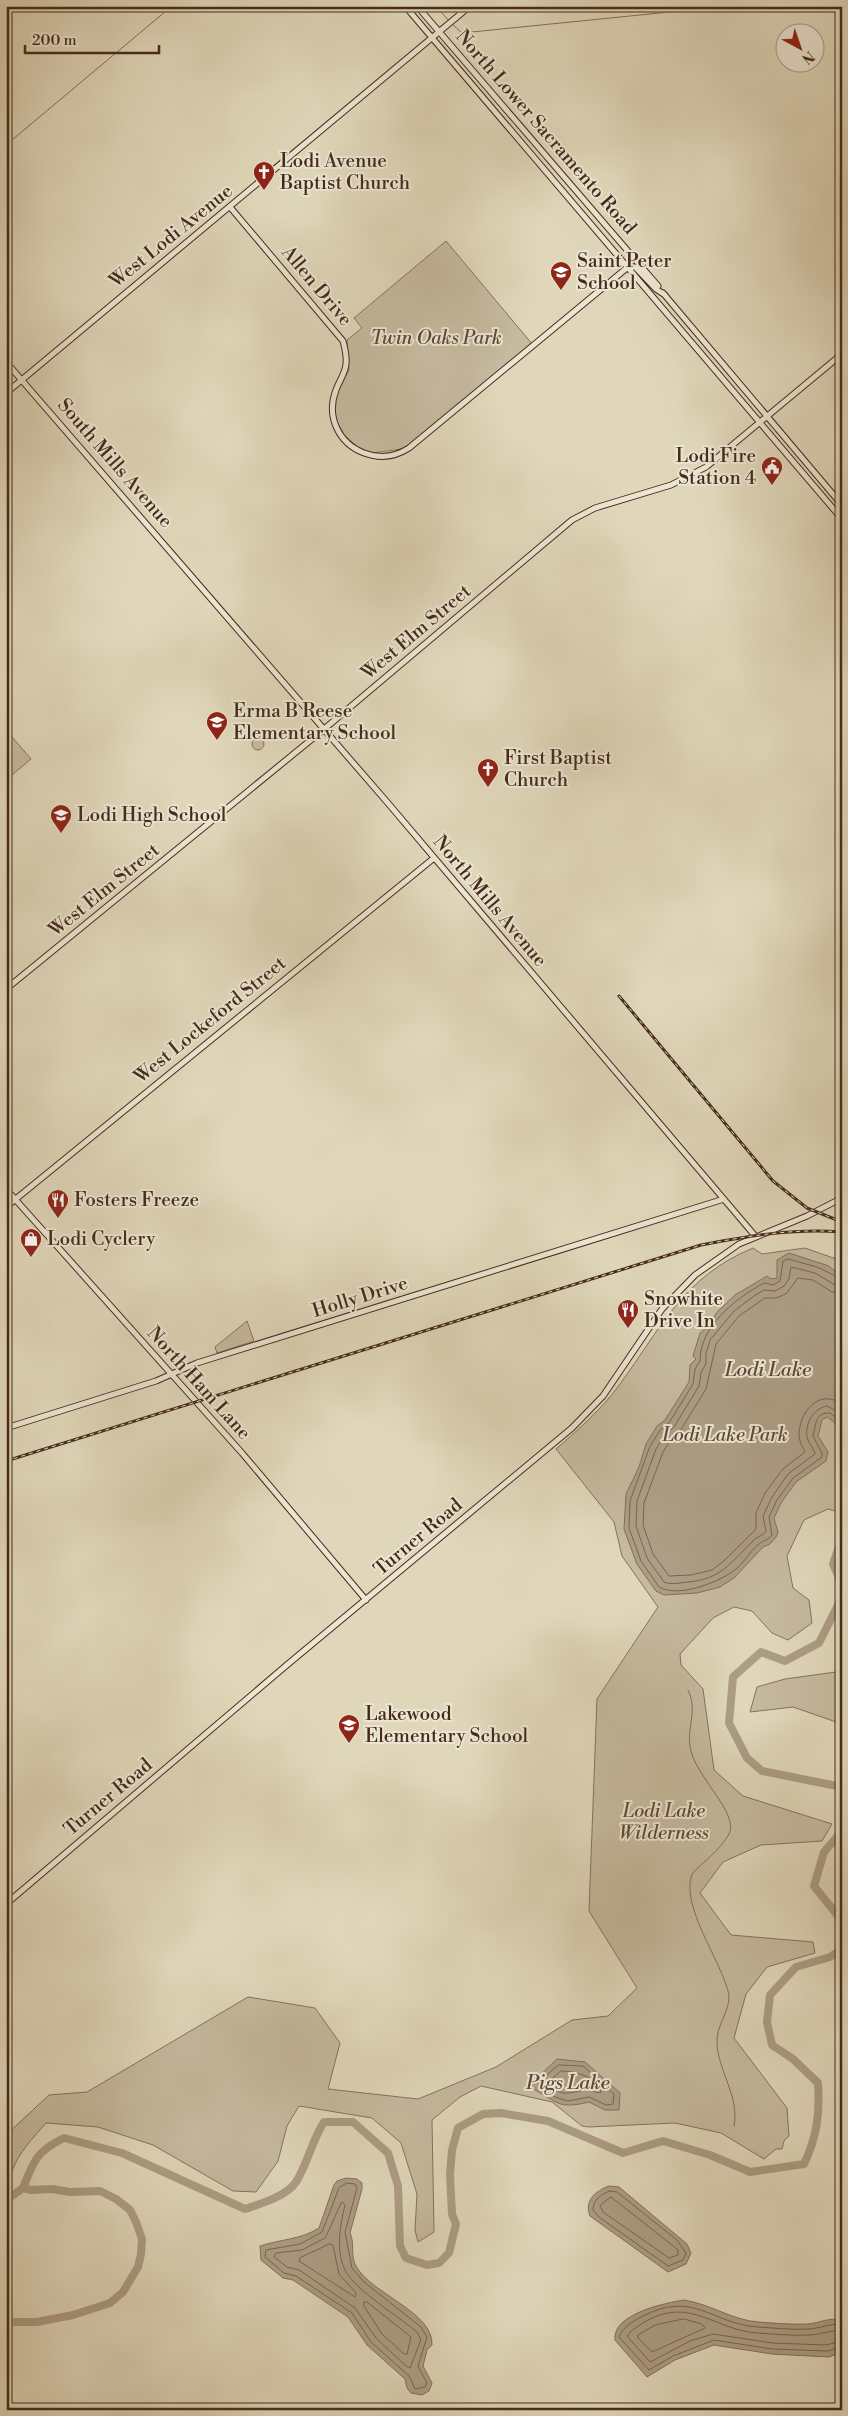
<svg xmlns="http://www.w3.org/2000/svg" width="848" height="2416" font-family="'Libre Bodoni',serif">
	<rect width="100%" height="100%" fill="#e0d7ba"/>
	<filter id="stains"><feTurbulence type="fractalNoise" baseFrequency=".004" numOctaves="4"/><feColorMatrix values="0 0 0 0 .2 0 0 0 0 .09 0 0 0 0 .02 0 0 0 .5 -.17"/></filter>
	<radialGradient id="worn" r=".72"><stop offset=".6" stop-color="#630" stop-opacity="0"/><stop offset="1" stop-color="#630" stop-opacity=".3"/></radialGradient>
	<path fill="#c6ba9f" stroke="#86725d" d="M446,241L533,345L409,448L365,454L336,428L333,399L349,370L347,340L362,328L354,318Z
		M6,730L31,759L6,780Z
		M252 744a6 6 0 1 1 12 0a6 6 0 1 1-12 0Z
		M753,1248L762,1254L805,1248L842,1261V1513L828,1509L804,1520L787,1556L793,1588L809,1600L812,1623L788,1640L772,1633L752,1611L734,1607L713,1618L680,1654L681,1665L703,1689L714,1770L743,1796L832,1824L822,1841L761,1845L723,1862L700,1893L731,1935L813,1942L815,1953L767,1967L746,1994L734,2038L787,2108L789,2136L784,2141L782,2149H776L764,2159L721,2133L675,2123L589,2127L582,2126L552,2102L481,2086L460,2097L432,2120L434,2232L418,2242L415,2230L417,2194L401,2143L372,2118L299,2106L287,2126L278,2161L256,2192L233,2191L153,2145L98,2127L46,2123C33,2138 19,2152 12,2171C10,2178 11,2184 6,2190V2135L49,2095L87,2092L248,1997L315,2008L340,2043L328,2089L418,2099L496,2067L572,2020L608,2016L637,1988L589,1911L597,1699L658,1607L622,1556L614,1522L556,1449C579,1429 602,1409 620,1384C661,1328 683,1277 753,1248Z
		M247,1321L254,1341L217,1353L215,1347Z
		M842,1664V1724L793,1707L750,1712L757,1687L785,1679L836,1672Z"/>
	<path fill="#ac9d84" stroke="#836f5a" d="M789,1253L829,1266L842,1277V1435L834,1422L827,1417L822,1420L818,1436L828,1452L826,1461L796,1482L781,1503L774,1518L778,1532L776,1537L770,1544L763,1547L734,1578L720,1587L697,1593L664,1595L656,1591L637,1564L624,1529L626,1494L639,1467L646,1444L657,1426L665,1420L689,1382L690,1365L696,1359L693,1356L700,1333L709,1325L717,1312L735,1295L767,1276L771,1279L777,1278V1260Z
		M557,2059L585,2062L620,2093L619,2110H605L589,2102C556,2110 558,2101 531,2088L534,2081Z
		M346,2178L357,2179L362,2183V2189L350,2233C355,2243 350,2256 356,2266C371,2294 434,2312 432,2345L427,2350L423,2366L432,2383L429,2391L422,2395L411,2393L407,2388L405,2379L367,2345L348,2317L293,2280L283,2278L261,2260L260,2246C281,2239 300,2240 319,2228L334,2185L337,2181Z
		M609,2186L619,2187L687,2244L691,2253L686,2264L668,2272L590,2216C584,2201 595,2191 609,2186Z
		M684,2300C710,2304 732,2320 758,2322C774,2323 792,2325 808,2324C820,2323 829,2317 842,2320V2352L829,2357L772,2354L714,2345L675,2360L647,2377L615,2340C612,2314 665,2303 684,2300Z"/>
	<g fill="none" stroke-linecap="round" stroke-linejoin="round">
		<path stroke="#796450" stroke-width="1" d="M842,1279L817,1267L788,1259L783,1261L780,1281L773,1285L764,1283C735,1299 700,1326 700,1361L695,1369L693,1384L669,1423L661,1429L650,1446L630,1501L629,1528L641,1561L659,1587C678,1598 716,1583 732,1572C743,1565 749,1552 759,1544C764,1540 768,1540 772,1535L769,1517L777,1500L793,1478L822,1457V1453L813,1436C816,1425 815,1412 830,1413L837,1418L842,1426
			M842,1286L835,1285L815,1273L791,1267L789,1279L784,1286L775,1291L764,1290L754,1296L734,1311L710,1340L706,1354V1363L701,1373L699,1386L674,1427L666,1433L656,1449L637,1501L636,1526L647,1558L664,1582C671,1585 679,1583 687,1582C721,1580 731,1562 754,1540C758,1536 763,1536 766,1531L763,1516L772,1497L788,1474L815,1454C814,1449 810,1445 808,1440C803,1426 813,1408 827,1406L842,1414
			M842,1293L832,1292L813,1280L798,1278L786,1294L776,1298H765L739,1316L716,1344L706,1389L680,1431L671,1439L663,1452L644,1503L643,1525L653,1554L669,1576L691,1575L712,1570L725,1560L756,1529V1513L765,1493L783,1469L805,1452C803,1447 800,1443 799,1437C798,1414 818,1387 842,1404
			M559,2065L583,2066L614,2094L613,2104L606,2105L589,2097L568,2101L555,2097L539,2086V2082Z
			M561,2071C576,2071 597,2077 601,2092C596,2094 595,2091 590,2090C574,2089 562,2102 549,2082Z
			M347,2183L355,2184L357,2188L345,2232L352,2268L364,2282L421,2327L427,2337L418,2366L427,2383L425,2387L415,2389L409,2376L371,2342L352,2313L296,2276L284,2273L265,2257L266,2250L300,2244L322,2232L339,2188Z
			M610,2191L617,2192L677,2240L686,2253L683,2260L668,2266L599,2217L593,2210C593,2200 601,2194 610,2191Z
			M611,2197L672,2245L678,2250V2255L669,2258L603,2212L600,2206Z
			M342,2202L345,2205C340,2226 335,2252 346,2272C357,2291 399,2317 417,2332L421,2340L410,2368L406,2366L376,2338L355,2308L299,2270L287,2267L274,2257L276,2253L302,2250L325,2238Z
			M330,2244L333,2245L339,2274L356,2293L355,2297L299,2261L300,2258Z
			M364,2302H367L411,2337L407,2354H404L382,2334L364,2306Z
			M684,2319L702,2324L705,2328L652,2352L638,2338V2335L655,2325Z
			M842,2324C828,2324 821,2328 808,2329C792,2330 775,2328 758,2327C711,2324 694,2289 641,2317C632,2322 623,2327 619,2337L649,2370L673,2356L714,2340L772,2349L827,2351L842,2347
			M842,2331C829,2330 820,2335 808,2335C792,2336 775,2334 758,2333C717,2331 691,2297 648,2320C640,2325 632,2329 627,2336L650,2362L690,2341L713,2334L772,2343L826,2345L842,2341"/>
		<path stroke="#836f5a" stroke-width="1" d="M436,6L449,21
			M452,24L462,33L729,6
			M6,145L172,6
			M688,1690C698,1710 687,1726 690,1746C693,1775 740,1813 729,1834C720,1850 704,1861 692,1874C680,1907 722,1961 729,1995C730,2012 716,2025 717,2043C718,2071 740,2097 734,2126"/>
		<path stroke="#ac9d84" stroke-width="8" d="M842,1544L839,1546L833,1564L838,1575L842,1594
			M842,1597L819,1643L785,1661L761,1652L733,1677L729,1723L747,1758L762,1771L842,1787
			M842,1831L824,1852L814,1886L842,1921
			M6,2200L23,2188
			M6,2322H37L73,2315L110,2303L123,2292L138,2267L141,2254L142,2239L136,2222L130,2210L116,2199L100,2191L70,2192L52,2189L31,2190L23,2188C34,2160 37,2151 64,2138L122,2153L245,2209C260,2204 287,2196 296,2182C308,2163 312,2140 324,2122H353L388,2153L398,2186L400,2246L406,2258L427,2265L439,2263L449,2253L456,2224L452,2214L450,2174L452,2150L458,2128L483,2114L501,2113L548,2121L623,2153L663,2141L710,2155L750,2172L804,2164C817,2137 820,2113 818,2083L793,2059L772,2045L767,2022L770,1995L796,1967L830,1957L842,1949"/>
		<g stroke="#462b1b" stroke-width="7">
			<path id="secondary" d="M405,6L842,519
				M417,6L658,286
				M230,207L343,341C345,349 347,356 346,364C345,374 339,381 336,390C326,416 338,443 364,453C380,459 395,457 409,448L628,267H635L656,289L665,295
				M663,293L842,505
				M6,362L387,802L756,1237
				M6,393L470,6
				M6,989L323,730L572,520L595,508L671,485L706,467L842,354
				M6,1189L242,1453L366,1600
				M6,1207L434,858
				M6,1428L156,1381L197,1363L724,1199
				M6,1904L288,1664L572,1428L603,1396L662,1309L695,1275L739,1244L807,1216L842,1198"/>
		</g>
		<use href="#secondary" stroke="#ebe5d2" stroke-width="5"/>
		<g stroke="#462b1b" stroke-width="3">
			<path id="rail" d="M619,996L773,1181L807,1208L842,1222
				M6,1461L701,1245C748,1236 794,1228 842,1232"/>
		</g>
		<use href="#rail" stroke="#ebe5d2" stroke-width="1" stroke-dasharray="4" stroke-linecap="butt"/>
	</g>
	<defs>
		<g id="church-pin" transform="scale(1.125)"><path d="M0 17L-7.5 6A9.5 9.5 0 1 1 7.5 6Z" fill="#8f2418" stroke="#ebe5d2"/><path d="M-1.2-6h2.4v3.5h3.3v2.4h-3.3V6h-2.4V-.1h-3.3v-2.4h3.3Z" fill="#fff"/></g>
		<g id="school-pin" transform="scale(1.125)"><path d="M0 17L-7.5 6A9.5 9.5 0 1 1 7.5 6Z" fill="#8f2418" stroke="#ebe5d2"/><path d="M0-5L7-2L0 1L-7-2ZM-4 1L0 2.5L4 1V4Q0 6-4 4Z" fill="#fff"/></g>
		<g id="civic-pin" transform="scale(1.125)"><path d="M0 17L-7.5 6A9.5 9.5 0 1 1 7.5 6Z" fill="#8f2418" stroke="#ebe5d2"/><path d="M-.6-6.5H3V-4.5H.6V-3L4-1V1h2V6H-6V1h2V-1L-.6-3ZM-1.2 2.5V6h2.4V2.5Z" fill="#fff"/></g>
		<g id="restaurant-pin" transform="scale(1.125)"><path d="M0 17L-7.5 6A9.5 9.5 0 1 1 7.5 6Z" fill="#8f2418" stroke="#ebe5d2"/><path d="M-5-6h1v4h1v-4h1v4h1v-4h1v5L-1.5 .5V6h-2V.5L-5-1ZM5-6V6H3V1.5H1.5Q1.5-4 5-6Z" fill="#fff"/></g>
		<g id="shop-pin" transform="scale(1.125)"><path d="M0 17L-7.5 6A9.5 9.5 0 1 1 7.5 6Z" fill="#8f2418" stroke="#ebe5d2"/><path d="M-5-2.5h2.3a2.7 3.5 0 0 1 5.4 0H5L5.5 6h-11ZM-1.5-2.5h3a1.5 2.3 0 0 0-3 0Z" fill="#fff"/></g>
	</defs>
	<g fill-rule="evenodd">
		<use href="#church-pin" x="264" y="172"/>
		<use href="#school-pin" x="561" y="272"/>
		<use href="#civic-pin" x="772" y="467"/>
		<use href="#school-pin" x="217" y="722"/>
		<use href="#church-pin" x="488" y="769"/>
		<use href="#school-pin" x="61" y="815"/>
		<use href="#restaurant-pin" x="58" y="1200"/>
		<use href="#shop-pin" x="31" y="1239"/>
		<use href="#restaurant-pin" x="628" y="1310"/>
		<use href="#school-pin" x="349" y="1725"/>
	</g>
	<g text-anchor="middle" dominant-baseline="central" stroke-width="4" stroke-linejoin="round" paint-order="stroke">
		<g font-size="19" fill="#462b1b" stroke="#ebe5d2">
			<text transform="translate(546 132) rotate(49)">North Lower Sacramento Road</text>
			<text transform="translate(171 236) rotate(-39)">West Lodi Avenue</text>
			<text transform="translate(317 286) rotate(50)">Allen Drive</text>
			<text transform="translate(115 463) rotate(49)">South Mills Avenue</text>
			<text transform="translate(416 632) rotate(-40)">West Elm Street</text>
			<text transform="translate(104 890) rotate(-39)">West Elm Street</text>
			<text transform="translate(490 901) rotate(50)">North Mills Avenue</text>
			<text transform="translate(210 1020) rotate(-39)">West Lockeford Street</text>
			<text transform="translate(360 1297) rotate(-17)">Holly Drive</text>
			<text transform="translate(199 1383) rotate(48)">North Ham Lane</text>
			<text transform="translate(418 1537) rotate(-40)">Turner Road</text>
			<text transform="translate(108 1797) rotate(-40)">Turner Road</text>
		</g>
		<g font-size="19" fill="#462b1b" stroke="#ebe5d2" text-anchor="start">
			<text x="280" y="161">Lodi Avenue<tspan x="280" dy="22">Baptist Church</tspan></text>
			<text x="577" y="261">Saint Peter<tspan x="577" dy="22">School</tspan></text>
			<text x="756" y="456" text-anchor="end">Lodi Fire<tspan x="756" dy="22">Station 4</tspan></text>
			<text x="233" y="711">Erma B Reese<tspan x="233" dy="22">Elementary School</tspan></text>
			<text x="504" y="758">First Baptist<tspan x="504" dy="22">Church</tspan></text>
			<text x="77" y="815">Lodi High School</text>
			<text x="74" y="1200">Fosters Freeze</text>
			<text x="47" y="1239">Lodi Cyclery</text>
			<text x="644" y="1299">Snowhite<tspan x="644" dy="22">Drive In</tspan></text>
			<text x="365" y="1714">Lakewood<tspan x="365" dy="22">Elementary School</tspan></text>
		</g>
		<g font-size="19" font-style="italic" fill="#604835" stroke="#ebe5d2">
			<text x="436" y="338">Twin Oaks Park</text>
			<text x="725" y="1435">Lodi Lake Park</text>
			<text x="664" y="1811">Lodi Lake<tspan x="664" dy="22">Wilderness</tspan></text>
		</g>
		<g font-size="20" font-style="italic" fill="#604835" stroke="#ebe5d2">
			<text x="768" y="1370">Lodi Lake</text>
			<text x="568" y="2083">Pigs Lake</text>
		</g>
	</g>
	<rect width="848" height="2416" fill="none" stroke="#e0d7ba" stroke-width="25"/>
	<rect x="8" y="8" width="833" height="2401" fill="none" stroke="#462b1b" stroke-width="2.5"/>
	<rect x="12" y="12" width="823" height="2391" fill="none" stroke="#462b1b"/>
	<g transform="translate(800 48) rotate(140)"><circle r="24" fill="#ebe5d2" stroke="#a99b89"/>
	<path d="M0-4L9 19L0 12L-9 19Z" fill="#8f2418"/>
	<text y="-8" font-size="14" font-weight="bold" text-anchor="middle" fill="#462b1b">N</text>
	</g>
	<path d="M25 45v8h134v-8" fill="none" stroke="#462b1b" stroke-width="2.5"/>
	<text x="32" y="45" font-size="15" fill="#462b1b" stroke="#ebe5d2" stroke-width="4" paint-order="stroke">200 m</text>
	<rect width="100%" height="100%" filter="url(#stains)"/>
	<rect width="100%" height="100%" fill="url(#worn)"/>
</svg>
